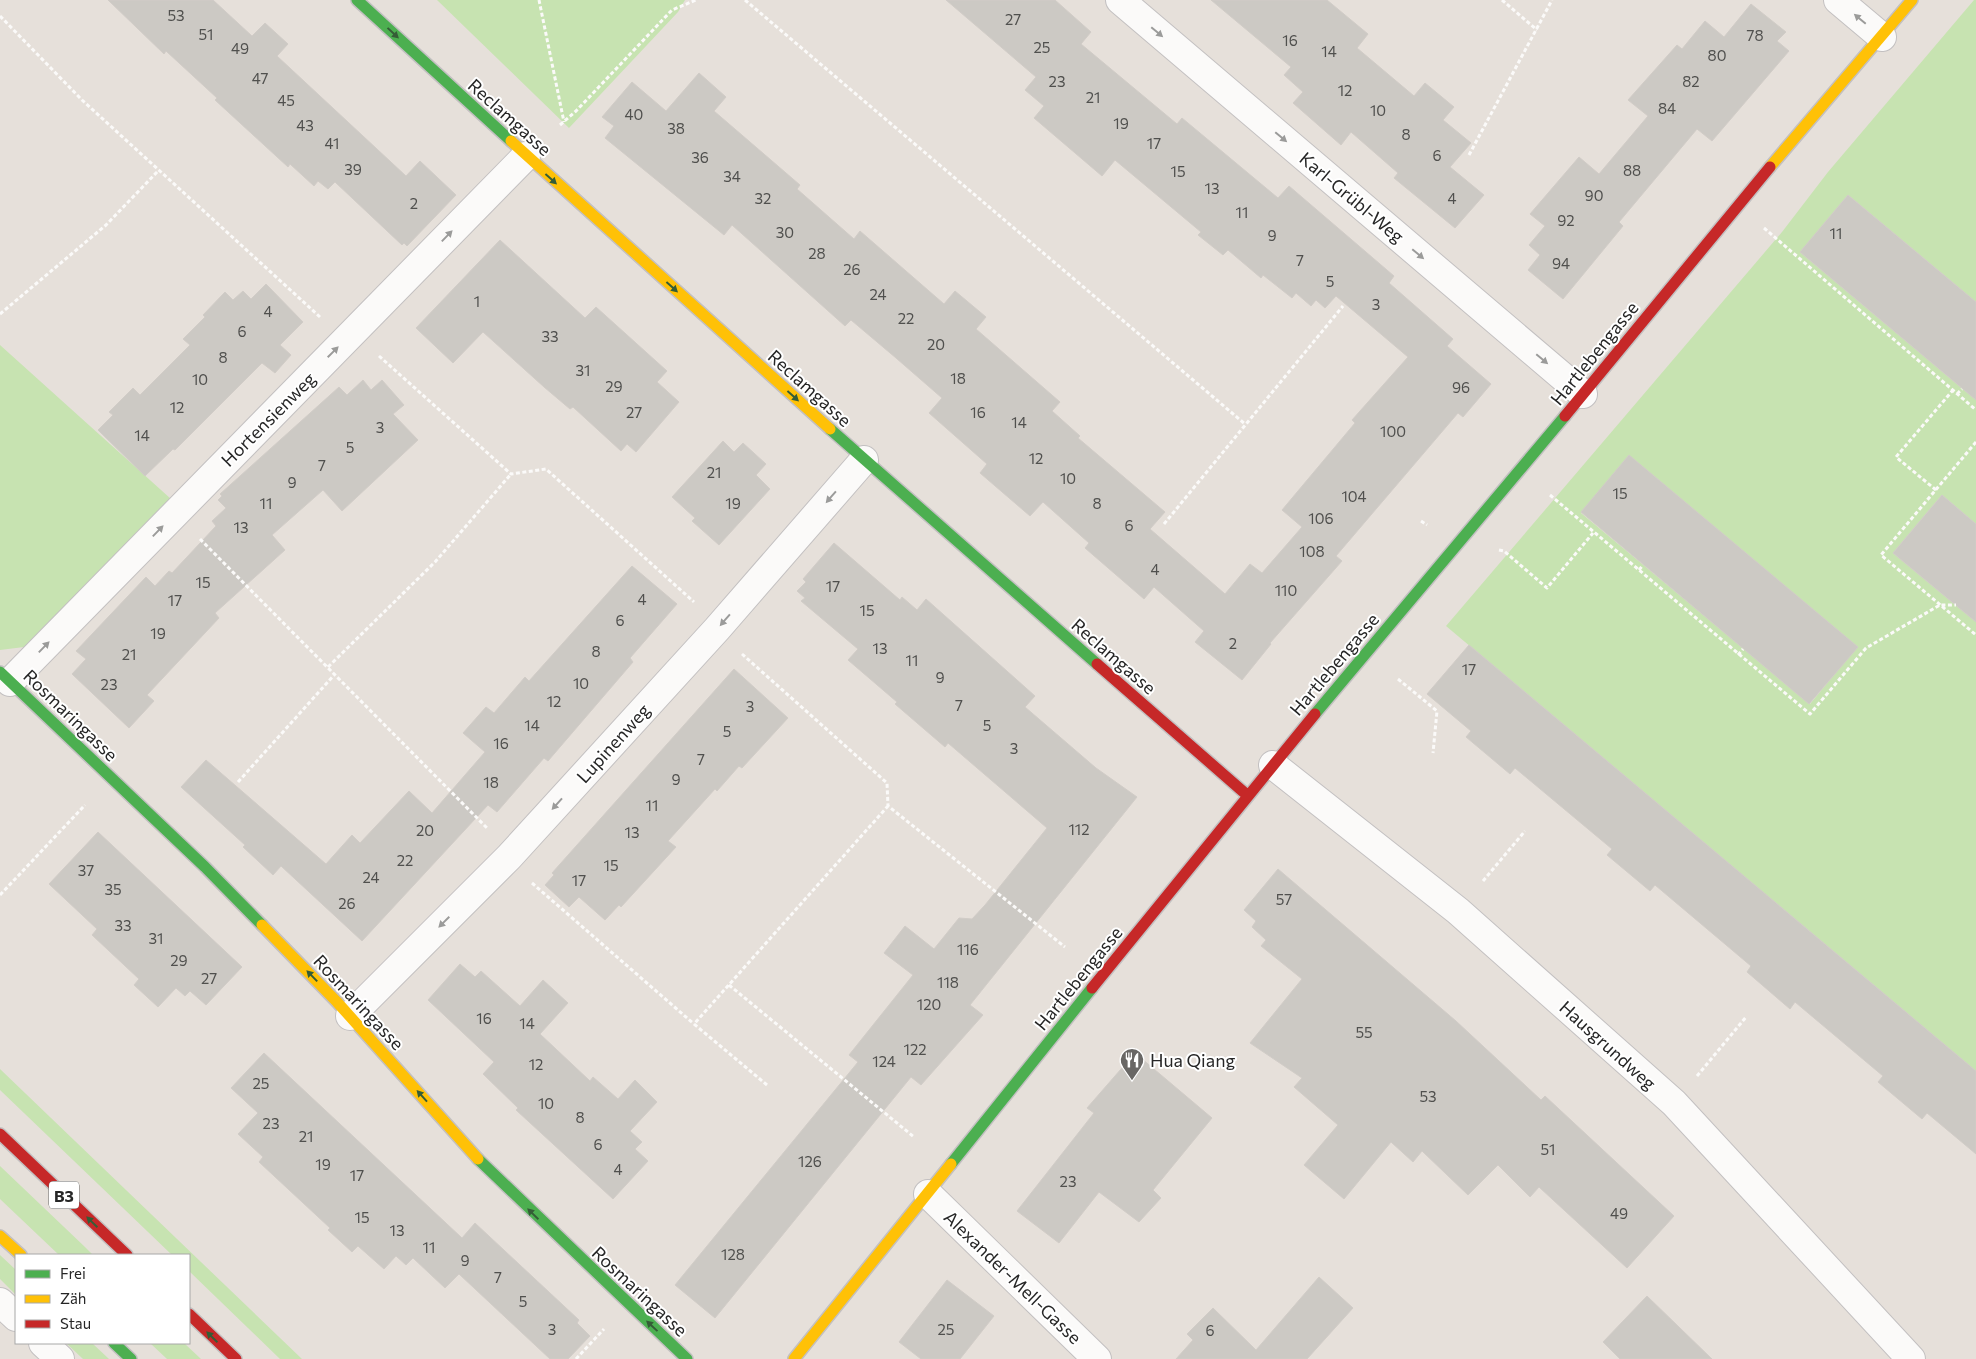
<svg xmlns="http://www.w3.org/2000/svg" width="1976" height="1359" font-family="Commissioner,sans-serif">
	<rect width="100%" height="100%" fill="#e6e0da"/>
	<path fill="#c7e3b1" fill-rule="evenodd" d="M437,0H685L678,12L569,128Z
		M1974,0H1976V302L1848,195L1800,252L1976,400V524L1942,495L1893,553L1976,622V1071L1446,626L1782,232L1828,172ZM1629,456L1857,647L1810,704L1581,513Z
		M0,345L171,499L32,646L0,650Z
		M0,1069L302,1359H280L189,1271V1255H172L0,1090Z
		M0,1166L85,1247L93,1255H59L0,1199Z
		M0,1255L16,1270V1295L0,1279Z
		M66,1343H92L109,1359H83Z
		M150,1343H184L201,1359H167Z"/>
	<path fill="#ccc9c4" stroke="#d1ccc7" d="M108,0H213L252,36L265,23L288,44L277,56L406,176L420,161L456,195L407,246L404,243L402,245L335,182L328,189L318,181L314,186L290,164L288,167L215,100L217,98L166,51L164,54Z
		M946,0H1055L1091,32L1081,44L1177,124L1182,118L1278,198L1289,186L1394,276L1389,283L1453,339L1447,346L1491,384L1463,417L1458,413L1336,556L1342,561L1270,643L1271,644L1242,680L1195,642L1204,631L1154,587L1144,599L1085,548L1089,543L1043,502L1030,516L980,473L987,464L929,413L942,398L896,358L851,320L845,326L732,225L724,235L605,138L614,126L602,117L632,82L666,111L699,73L726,97L714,111L800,185L797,189L854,239L860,231L944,304L955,291L986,317L976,329L1060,402L1052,411L1080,436L1078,438L1165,512L1150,529L1225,594L1250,564L1262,573L1302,527L1282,510L1355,423L1352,420L1408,357L1336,296L1325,308L1316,300L1311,306L1296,293L1292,298L1263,275L1261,278L1228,250L1223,255L1198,235L1201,232L1115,160L1102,176L1034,118L1044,106L1025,90L1036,77Z
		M1211,0H1327L1368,34L1357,48L1414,96L1425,83L1454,107L1443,120L1471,143L1450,167L1484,195L1455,228L1394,178L1398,173L1351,132L1341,145L1293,103L1303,92L1284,75L1291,67Z
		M1751,4L1786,32L1777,41L1789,51L1712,141L1697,129L1619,222L1623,226L1563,299L1528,270L1540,255L1529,245L1545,226L1530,214L1579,157L1599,174L1648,116L1628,100L1677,45L1682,49L1705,21L1724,37Z
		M1848,195L1976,302V400L1800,252Z
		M500,240L585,318L596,307L667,371L657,382L679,402L636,452L627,444L621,451L573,407L570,409L544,387L483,332L453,363L416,328Z
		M266,284L303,322L280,345L291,355L275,373L262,363L175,450L173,449L145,476L98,430L113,415L109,412L133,388L140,395L190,345L183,339L205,317L203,315L225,292L233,300L243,291L251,299Z
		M363,380L371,390L382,380L404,405L393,414L418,440L342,511L323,490L272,535L285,550L215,613L219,618L147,695L154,701L129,728L72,674L86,659L76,651L146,577L155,586L169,571L172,573L216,526L212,521L226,508L218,500L222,496L220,494L339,387L347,395Z
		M723,441L734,452L743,443L766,464L756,475L770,489L719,545L692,521L695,518L672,497Z
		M1629,455L1858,647L1809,704L1581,512Z
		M1942,495L1976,524V622L1893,553Z
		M834,543L900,600L902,597L917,610L926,599L1035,696L1025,707L1096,768L1137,797L970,1005L983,1015L921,1085L911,1077L715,1318L675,1285L858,1062L849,1055L913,975L884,953L905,926L934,949L959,918L972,919L985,905L1047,828L948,743L945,747L895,704L897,702L848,660L858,649L801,601L805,598L797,591L806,582L803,579Z
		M632,566L677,604L630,658L633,662L548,761L544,758L497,812L488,805L362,941L281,866L273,875L243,847L245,845L181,787L206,760L326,864L352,835L360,843L409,791L432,813L485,752L463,733L486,707L494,713L525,677L529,681Z
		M1469,645L1976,1071V1154L1927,1113L1922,1119L1878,1082L1883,1076L1795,1002L1790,1009L1747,972L1751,966L1655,885L1650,891L1607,855L1612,849L1515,768L1510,774L1466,737L1471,731L1427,694Z
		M734,669L788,718L742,768L739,766L717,791L715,789L668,841L676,847L621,907L619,905L605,920L579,897L569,907L545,885L554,875L552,873Z
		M98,832L242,967L206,1005L190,991L185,996L176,988L158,1007L134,985L139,979L92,935L97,929L49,884Z
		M1278,869L1456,1021L1541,1100L1545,1096L1674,1216L1627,1268L1539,1187L1530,1197L1498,1165L1468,1195L1422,1151L1413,1162L1391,1142L1344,1199L1304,1165L1338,1125L1294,1087L1302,1078L1250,1043L1302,979L1261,946L1266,940L1252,927L1256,921L1244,910Z
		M460,964L475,977L481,971L520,1006L543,980L568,1003L540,1034L590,1081L593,1077L618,1099L635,1080L657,1102L630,1131L642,1142L635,1149L648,1161L613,1199L516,1110L518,1108L483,1074L494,1062L428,1000Z
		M264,1053L462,1238L475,1223L579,1320L577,1323L590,1336L568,1359H550L459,1274L445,1288L413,1258L406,1265L396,1256L384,1269L358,1246L352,1252L328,1230L330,1228L259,1162L263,1157L238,1134L258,1113L231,1088Z
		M1135,1053L1212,1118L1153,1190L1161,1198L1139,1222L1099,1192L1059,1243L1017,1211L1094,1113L1087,1108Z
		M1319,1277L1353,1308L1307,1359H1176L1193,1340L1187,1334L1213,1308L1256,1350Z
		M947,1280L994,1316L960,1359H921L899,1342Z
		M1647,1296L1712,1359H1620L1603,1342Z"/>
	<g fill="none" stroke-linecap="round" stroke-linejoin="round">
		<g stroke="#c3c0c1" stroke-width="30">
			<path id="street" d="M1120,0L1583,394
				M1838,0L1882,37
				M10,682L526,156
				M1273,765L1458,911L1674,1103L1911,1359
				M350,1016L509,857L717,629L864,460
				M928,1194L1097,1359
				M0,1302L16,1317
				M43,1343L60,1359"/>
		</g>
		<g stroke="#c3c0c1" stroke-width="14">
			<path id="fast" d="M357,0L511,141
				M830,429L1097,664
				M0,672L205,867L262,925
				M1315,714L1565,416
				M478,1159L687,1359
				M951,1164L1092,988
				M114,1343L131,1359"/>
		</g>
		<g stroke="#c3c0c1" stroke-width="14">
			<path id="slow" d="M511,141L830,429
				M1770,167L1912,0
				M262,925L337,1002L478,1159
				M0,1236L21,1255
				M794,1359L951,1164"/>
		</g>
		<g stroke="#c3c0c1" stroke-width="14">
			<path id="jam" d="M1565,416L1770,167
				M1097,664L1247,795
				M1092,988L1315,714
				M0,1134L127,1255
				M189,1314L236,1359"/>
		</g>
		<path stroke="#fbfaf9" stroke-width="3" stroke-dasharray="4 2.5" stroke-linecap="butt" d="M539,0L564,122
			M745,0L1245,424
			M1502,0L1537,30
			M0,16L82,100L320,317
			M560,125L576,111L672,10L696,0
			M1469,155L1552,0
			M1764,228L1976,410
			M0,314L106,225L158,171
			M379,356L511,474L546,469L694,602
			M1957,394L1962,389
			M1976,442L1881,555L1976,635
			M1936,490L1896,457L1953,390
			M1550,495L1810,714L1866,648L1940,605H1956
			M1421,521L1427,525
			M1164,524L1343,306
			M200,539L488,829
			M1499,550L1504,551L1547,588L1593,533
			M1639,570L1643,565
			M742,654L887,783L888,806L1065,947
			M1738,655L1743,649
			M328,667L435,562L511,474
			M1398,679L1437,711L1433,753
			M238,782L335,674
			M1483,881L1525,831
			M532,883L694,1024
			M0,895L85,805
			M729,985L914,1137
			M1697,1076L1746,1017
			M767,1085L694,1024L888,806
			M576,1359L604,1329"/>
		<use href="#street" stroke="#fbfaf9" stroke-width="28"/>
		<use href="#fast" stroke="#4caf50" stroke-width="11"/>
		<use href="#slow" stroke="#ffc107" stroke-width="11"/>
		<use href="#jam" stroke="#c62828" stroke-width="11"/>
	</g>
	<defs><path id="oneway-solid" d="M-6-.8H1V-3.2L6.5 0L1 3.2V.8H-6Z" transform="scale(1.25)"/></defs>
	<g fill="#9b9b9a">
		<use href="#oneway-solid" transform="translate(1860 19) rotate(-140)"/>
		<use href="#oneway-solid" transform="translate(1157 32) rotate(40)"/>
		<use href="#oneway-solid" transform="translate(1281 137) rotate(40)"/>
		<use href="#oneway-solid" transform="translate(447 236) rotate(-46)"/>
		<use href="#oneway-solid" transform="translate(1418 254) rotate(40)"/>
		<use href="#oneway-solid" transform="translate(333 352) rotate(-45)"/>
		<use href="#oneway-solid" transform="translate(1542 359) rotate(40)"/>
		<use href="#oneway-solid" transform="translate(831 497) rotate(131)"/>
		<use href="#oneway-solid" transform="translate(158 531) rotate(-46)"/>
		<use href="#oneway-solid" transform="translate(725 620) rotate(131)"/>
		<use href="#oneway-solid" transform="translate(44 647) rotate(-46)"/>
		<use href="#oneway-solid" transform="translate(557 804) rotate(132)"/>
		<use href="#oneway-solid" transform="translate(444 922) rotate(135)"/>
	</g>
	<g fill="#355d37">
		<use href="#oneway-solid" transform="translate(393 33) rotate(43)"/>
		<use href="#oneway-solid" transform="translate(551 179) rotate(42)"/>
		<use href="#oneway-solid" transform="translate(672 287) rotate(42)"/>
		<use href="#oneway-solid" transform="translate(793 396) rotate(42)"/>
		<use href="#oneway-solid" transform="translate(312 976) rotate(-134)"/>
		<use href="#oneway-solid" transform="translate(422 1096) rotate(-132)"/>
		<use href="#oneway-solid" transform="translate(533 1214) rotate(-136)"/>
		<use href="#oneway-solid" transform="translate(92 1222) rotate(-136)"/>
		<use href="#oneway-solid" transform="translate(652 1326) rotate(-137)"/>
		<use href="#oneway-solid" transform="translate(212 1337) rotate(-136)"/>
	</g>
	<defs>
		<g id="restaurant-pin" transform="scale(1.25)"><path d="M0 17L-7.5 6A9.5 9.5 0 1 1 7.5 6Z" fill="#696765" stroke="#fff"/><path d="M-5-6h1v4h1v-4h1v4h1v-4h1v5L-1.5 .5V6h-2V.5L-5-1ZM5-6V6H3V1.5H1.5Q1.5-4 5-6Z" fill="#fff"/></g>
	</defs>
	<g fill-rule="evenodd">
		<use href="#restaurant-pin" x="1132" y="1060"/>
	</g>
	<g text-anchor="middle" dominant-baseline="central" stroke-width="4" stroke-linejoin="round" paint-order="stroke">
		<g font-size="15" fill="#50504e">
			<text x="176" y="15">53</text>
			<text x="1013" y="19">27</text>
			<text x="206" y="34">51</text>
			<text x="1755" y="35">78</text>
			<text x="1290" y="40">16</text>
			<text x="1042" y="47">25</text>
			<text x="240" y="48">49</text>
			<text x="1329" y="51">14</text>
			<text x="1717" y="55">80</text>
			<text x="260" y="78">47</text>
			<text x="1057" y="81">23</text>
			<text x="1691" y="81">82</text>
			<text x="1345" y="90">12</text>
			<text x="1093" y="97">21</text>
			<text x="286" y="100">45</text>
			<text x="1667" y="108">84</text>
			<text x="1378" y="110">10</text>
			<text x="634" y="114">40</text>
			<text x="1121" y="123">19</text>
			<text x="305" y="125">43</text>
			<text x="676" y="128">38</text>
			<text x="1406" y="134">8</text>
			<text x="332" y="143">41</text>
			<text x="1154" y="143">17</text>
			<text x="1437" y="155">6</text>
			<text x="700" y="157">36</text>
			<text x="353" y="169">39</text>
			<text x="1632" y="170">88</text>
			<text x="1178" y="171">15</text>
			<text x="732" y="176">34</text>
			<text x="1212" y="188">13</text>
			<text x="1594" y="195">90</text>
			<text x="763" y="198">32</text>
			<text x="1452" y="198">4</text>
			<text x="414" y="203">2</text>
			<text x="1242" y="212">11</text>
			<text x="1566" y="220">92</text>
			<text x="785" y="232">30</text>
			<text x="1836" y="233">11</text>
			<text x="1272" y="235">9</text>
			<text x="817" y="253">28</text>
			<text x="1300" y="260">7</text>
			<text x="1561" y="263">94</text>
			<text x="852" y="269">26</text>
			<text x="1330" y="281">5</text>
			<text x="878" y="294">24</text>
			<text x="477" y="301">1</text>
			<text x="1376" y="304">3</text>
			<text x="268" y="311">4</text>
			<text x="906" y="318">22</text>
			<text x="242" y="331">6</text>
			<text x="550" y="336">33</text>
			<text x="936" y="344">20</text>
			<text x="223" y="357">8</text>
			<text x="583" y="370">31</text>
			<text x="958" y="378">18</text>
			<text x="200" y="379">10</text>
			<text x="614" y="386">29</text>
			<text x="1461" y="387">96</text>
			<text x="177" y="407">12</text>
			<text x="634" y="412">27</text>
			<text x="978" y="412">16</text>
			<text x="1019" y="422">14</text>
			<text x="380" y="427">3</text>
			<text x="1393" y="431">100</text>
			<text x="142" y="435">14</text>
			<text x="350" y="447">5</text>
			<text x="1036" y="458">12</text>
			<text x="322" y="465">7</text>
			<text x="714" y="472">21</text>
			<text x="1068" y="478">10</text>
			<text x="292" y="482">9</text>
			<text x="1620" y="493">15</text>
			<text x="1354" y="496">104</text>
			<text x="266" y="503">11</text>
			<text x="733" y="503">19</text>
			<text x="1097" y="503">8</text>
			<text x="1321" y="518">106</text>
			<text x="1129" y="525">6</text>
			<text x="241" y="527">13</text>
			<text x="1312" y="551">108</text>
			<text x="1155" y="569">4</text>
			<text x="203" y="582">15</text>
			<text x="833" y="586">17</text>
			<text x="1286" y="590">110</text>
			<text x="642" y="599">4</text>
			<text x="175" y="600">17</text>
			<text x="867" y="610">15</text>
			<text x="620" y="620">6</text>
			<text x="158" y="633">19</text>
			<text x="1233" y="643">2</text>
			<text x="880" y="648">13</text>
			<text x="596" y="651">8</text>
			<text x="129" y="654">21</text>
			<text x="912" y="660">11</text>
			<text x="1469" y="669">17</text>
			<text x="940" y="677">9</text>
			<text x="581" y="683">10</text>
			<text x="109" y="684">23</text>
			<text x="554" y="701">12</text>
			<text x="959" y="705">7</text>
			<text x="750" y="706">3</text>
			<text x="532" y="725">14</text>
			<text x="987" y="725">5</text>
			<text x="727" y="731">5</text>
			<text x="501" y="743">16</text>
			<text x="1014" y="748">3</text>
			<text x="701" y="759">7</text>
			<text x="676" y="779">9</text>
			<text x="491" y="782">18</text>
			<text x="652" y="805">11</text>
			<text x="1079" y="829">112</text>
			<text x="425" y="830">20</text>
			<text x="632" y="832">13</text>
			<text x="405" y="860">22</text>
			<text x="611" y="865">15</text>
			<text x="86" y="870">37</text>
			<text x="371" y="877">24</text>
			<text x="579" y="880">17</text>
			<text x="113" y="889">35</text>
			<text x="1284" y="899">57</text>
			<text x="347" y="903">26</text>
			<text x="123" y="925">33</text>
			<text x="156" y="938">31</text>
			<text x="968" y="949">116</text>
			<text x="179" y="960">29</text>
			<text x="209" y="978">27</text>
			<text x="948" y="982">118</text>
			<text x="929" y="1004">120</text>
			<text x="484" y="1018">16</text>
			<text x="527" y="1023">14</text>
			<text x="1364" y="1032">55</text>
			<text x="915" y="1049">122</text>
			<text x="884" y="1061">124</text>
			<text x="536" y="1064">12</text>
			<text x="261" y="1083">25</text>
			<text x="1428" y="1096">53</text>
			<text x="546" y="1103">10</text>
			<text x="580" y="1117">8</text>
			<text x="271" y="1123">23</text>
			<text x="306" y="1136">21</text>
			<text x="598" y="1144">6</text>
			<text x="1548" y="1149">51</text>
			<text x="810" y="1161">126</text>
			<text x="323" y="1164">19</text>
			<text x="618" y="1169">4</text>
			<text x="357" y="1175">17</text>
			<text x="1068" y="1181">23</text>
			<text x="1619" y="1213">49</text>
			<text x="362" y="1217">15</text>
			<text x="397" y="1230">13</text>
			<text x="429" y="1247">11</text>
			<text x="733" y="1254">128</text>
			<text x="465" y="1260">9</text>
			<text x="498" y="1277">7</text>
			<text x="523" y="1301">5</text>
			<text x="552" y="1329">3</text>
			<text x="946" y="1329">25</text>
			<text x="1210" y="1330">6</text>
		</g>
		<rect fill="#fff" stroke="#676767" stroke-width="1" x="49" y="1181.5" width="30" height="27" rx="4"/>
		<g font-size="16" font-weight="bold" fill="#262626">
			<text x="64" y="1195">B3</text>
		</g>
		<g font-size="18" fill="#262626" stroke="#fff">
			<text transform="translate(510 117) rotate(42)">Reclamgasse</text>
			<text transform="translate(1352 197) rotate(40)">Karl-Grübl-Weg</text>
			<text transform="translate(1594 353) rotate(-51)">Hartlebengasse</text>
			<text transform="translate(810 388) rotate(42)">Reclamgasse</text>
			<text transform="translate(268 419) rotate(-45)">Hortensienweg</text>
			<text transform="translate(1114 656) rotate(41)">Reclamgasse</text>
			<text transform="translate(1334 664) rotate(-50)">Hartlebengasse</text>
			<text transform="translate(71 715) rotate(44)">Rosmaringasse</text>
			<text transform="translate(613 743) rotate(-48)">Lupinenweg</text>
			<text transform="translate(1078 978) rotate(-51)">Hartlebengasse</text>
			<text transform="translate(359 1002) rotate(47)">Rosmaringasse</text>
			<text transform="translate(1608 1045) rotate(42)">Hausgrundweg</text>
			<text transform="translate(1013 1277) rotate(44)">Alexander-Mell-Gasse</text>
			<text transform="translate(640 1291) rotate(43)">Rosmaringasse</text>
		</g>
		<g font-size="18" fill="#262626" stroke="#fff" text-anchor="start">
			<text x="1150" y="1060">Hua Qiang</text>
		</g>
	</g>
	<rect x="15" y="1254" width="175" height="90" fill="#ffffff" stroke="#a8a8a8"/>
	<rect x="25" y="1270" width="25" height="8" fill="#4caf50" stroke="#a8a8a8"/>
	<text x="60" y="1279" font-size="15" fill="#262626">Frei</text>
	<rect x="25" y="1295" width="25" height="8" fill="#ffc107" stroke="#a8a8a8"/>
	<text x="60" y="1304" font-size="15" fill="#262626">Zäh</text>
	<rect x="25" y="1320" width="25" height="8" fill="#c62828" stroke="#a8a8a8"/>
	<text x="60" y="1329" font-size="15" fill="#262626">Stau</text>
</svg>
